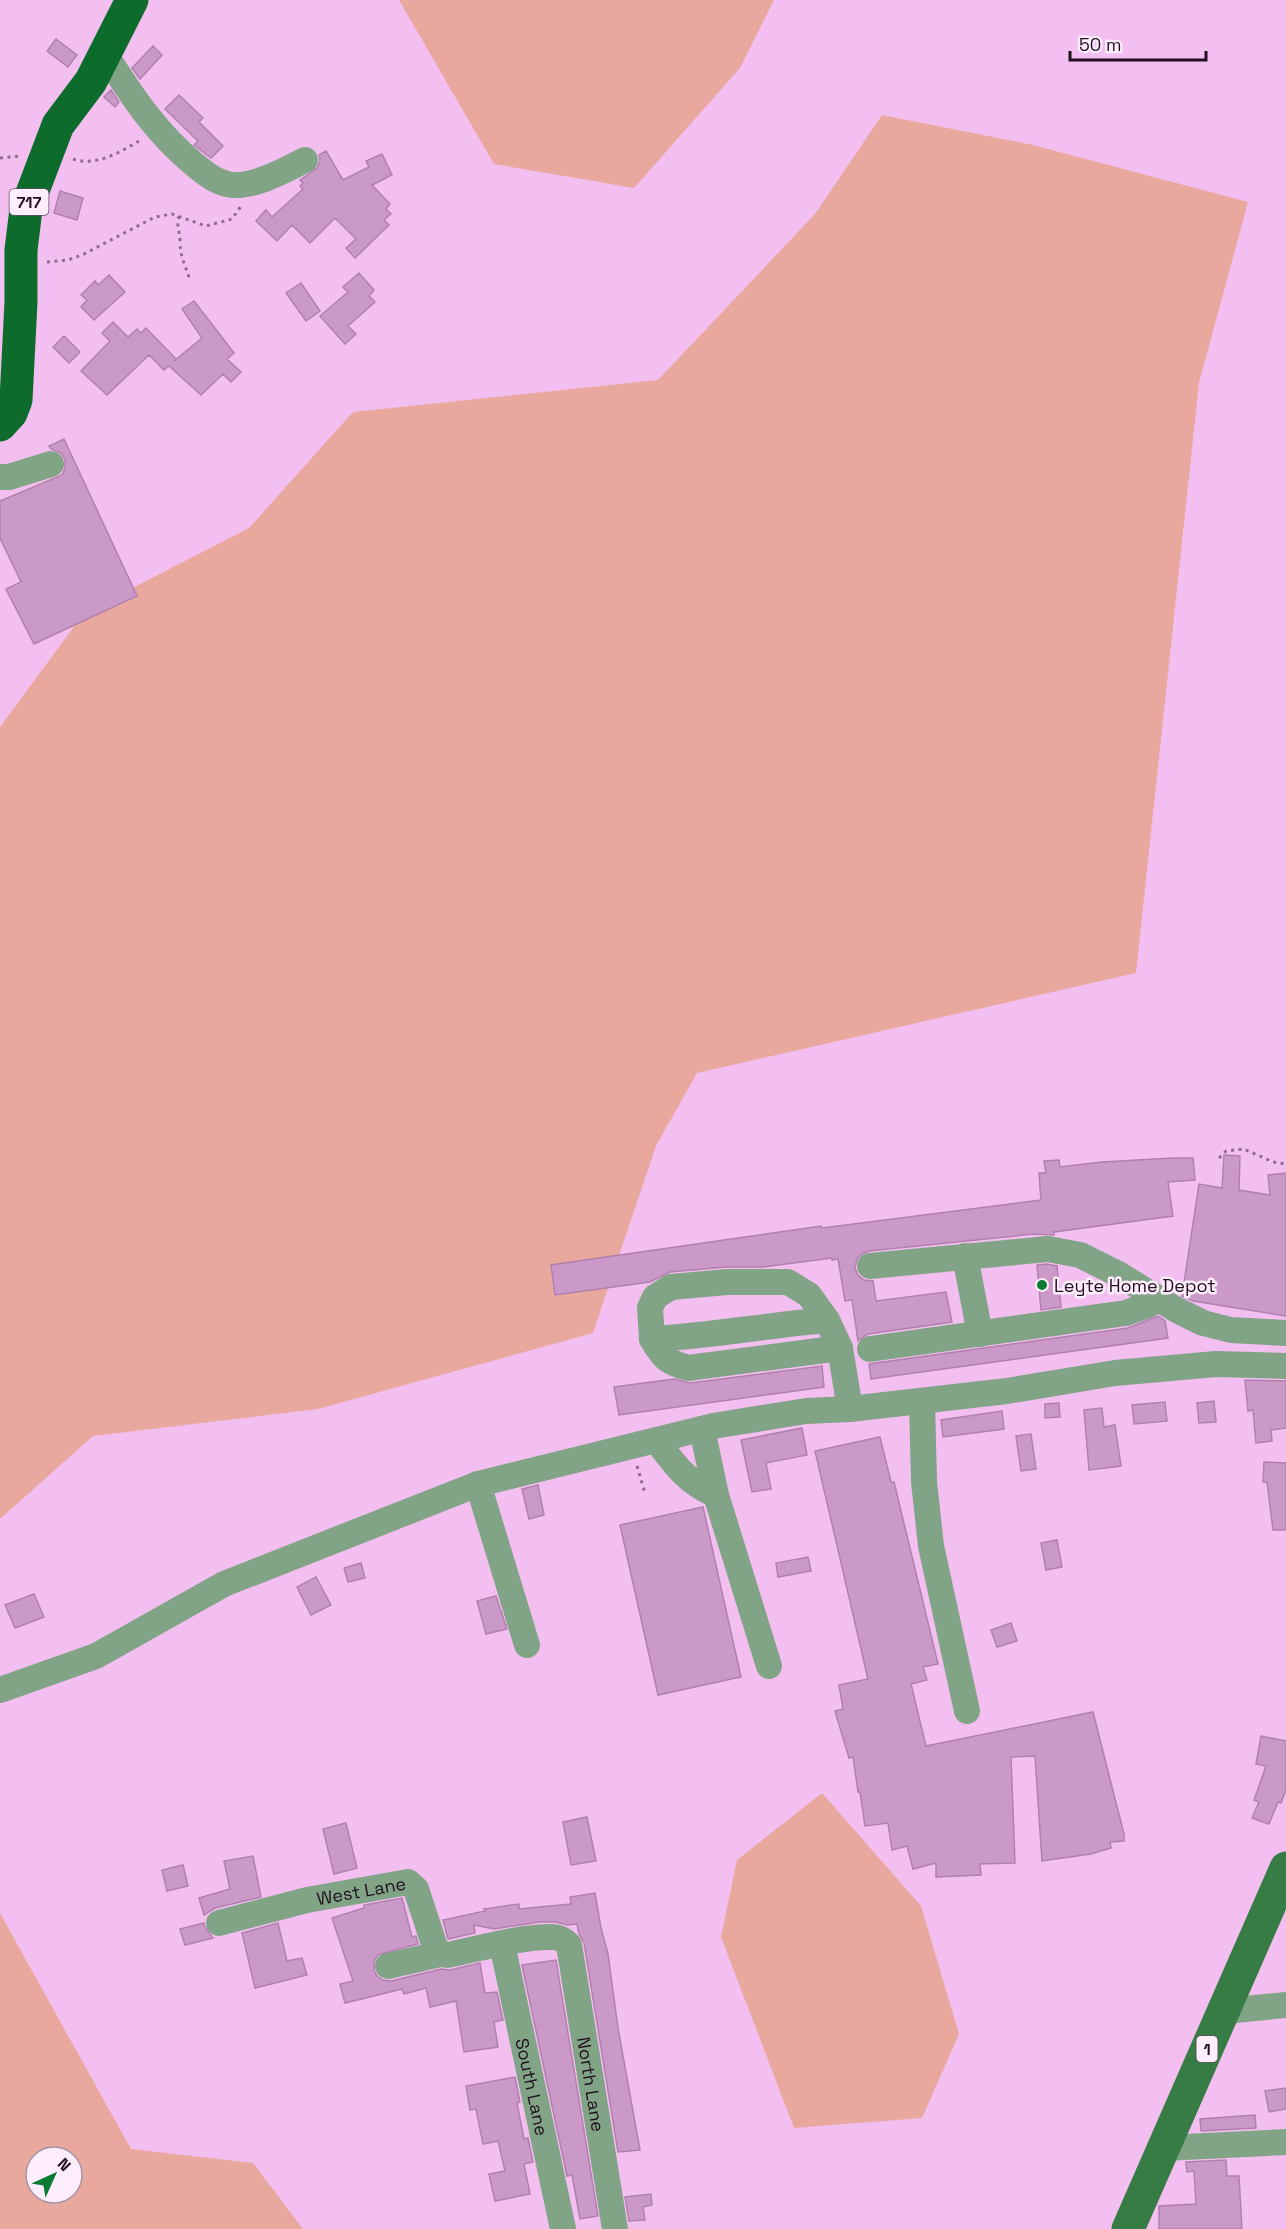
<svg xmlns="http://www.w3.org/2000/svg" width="1286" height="2229" font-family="'Space Grotesk',sans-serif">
	<rect width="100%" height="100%" fill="#f3bff0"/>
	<path fill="#e9a89e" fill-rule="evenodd" d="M399,0H774L740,68L634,188L494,164Z
		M882,115L1033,145L1248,202L1199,383L1136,973L697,1073L656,1146L593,1333L318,1409L93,1436L0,1519V727L84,613L249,528L353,412L658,380L815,214Z
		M822,1793L921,1906L959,2034L922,2118L794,2128L721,1937L737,1860Z
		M0,1913L131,2149L253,2163L303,2229H0ZM36,2157H72V2193H36Z"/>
	<path fill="#cb99c8" stroke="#b180ae" stroke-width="1.5" d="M56,39L77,55L68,67L47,51Z
		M153,46L162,55L140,79L132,68Z
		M111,90L119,102L115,107L104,97Z
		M179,95L203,118L199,122L223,146L211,158L194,145L198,141L165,109Z
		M326,151L343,180L369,167L366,161L382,154L392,175L372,185L390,204L386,209L391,214L384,220L389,225L355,258L346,248L356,239L335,218L310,243L292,225L277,241L256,221L266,210L272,217L303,189L300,186L303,183L300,180L317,168L320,161L319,155Z
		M60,191L83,198L77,220L54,213Z
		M359,273L374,290L369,296L375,302L348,326L356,334L345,344L320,316L348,292L343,287Z
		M109,275L125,292L94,320L81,307L87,300L81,295L95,281L98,285Z
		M301,283L320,311L306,321L286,293Z
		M194,301L234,353L227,359L241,372L231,382L223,374L201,395L169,366L164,370L149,355L107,395L81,371L110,341L102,333L113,322L128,337L137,329L141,333L146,328L176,359L174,361L202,338L182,309Z
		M64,336L80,352L69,363L53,347Z
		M64,439L137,596L34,644L6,589L21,582L0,538V501L62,475L65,468V459L61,453L51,449L49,446Z
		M1224,1155L1240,1156L1239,1190L1270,1195L1268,1175L1286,1173V1316L1193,1301L1182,1296L1199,1184L1222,1188Z
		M1173,1158H1193L1195,1180L1168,1182L1173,1216L1054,1232V1235L1034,1234L869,1251L862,1254L857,1259L855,1268L858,1275L864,1280L873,1281L876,1301L946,1292L952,1322L868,1334L858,1341L852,1300L845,1301L838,1259L832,1260V1258L763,1267H726L670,1272L650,1282L555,1295L551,1265L821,1226L822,1228L1041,1200L1039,1173H1046L1044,1161L1059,1160L1060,1167L1102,1162Z
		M1047,1264L1057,1266L1061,1307L1041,1310L1037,1265Z
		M1158,1316L1165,1321L1168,1338L871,1379L869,1364L1128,1328Z
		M822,1366L824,1387L619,1415L614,1387L674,1379L690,1383Z
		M1245,1380L1286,1381V1428L1271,1430L1272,1441L1256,1443L1253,1410L1248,1411Z
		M1214,1401L1216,1422L1199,1423L1197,1403Z
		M1165,1402L1167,1421L1134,1424L1132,1405Z
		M1059,1403L1060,1417L1045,1418V1404Z
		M1102,1408L1104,1427L1115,1425L1121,1466L1089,1470L1084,1410Z
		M1002,1411L1004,1429L943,1437L941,1420Z
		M802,1428L807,1455L766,1463L771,1489L752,1492L741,1440Z
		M1031,1434L1036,1469L1021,1471L1016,1436Z
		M880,1437L891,1482H894L938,1664L923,1667L927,1680L911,1684L926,1746L1093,1712L1124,1834V1841L1110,1842L1111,1848L1091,1854L1042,1861L1035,1756L1011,1757L1015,1863L980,1864L981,1875L936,1877V1863L913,1869L907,1846L892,1850L888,1823L865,1826L860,1792H858L853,1757L849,1758L835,1711L843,1709L839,1685L868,1679L815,1451Z
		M1264,1462L1286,1463V1530H1273L1267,1482H1263Z
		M538,1485L544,1515L529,1519L522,1489Z
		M703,1507L741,1677L658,1695L620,1525Z
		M1057,1540L1062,1567L1046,1570L1041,1543Z
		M808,1557L811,1571L778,1577L776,1563Z
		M361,1563L365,1578L348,1582L344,1568Z
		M316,1577L331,1605L311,1615L297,1587Z
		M34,1594L44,1617L15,1628L5,1605Z
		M496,1596L507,1629L486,1634L477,1601Z
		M1011,1623L1017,1641L997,1647L991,1630Z
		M1261,1736L1286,1741V1790L1281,1803L1278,1802L1269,1824L1252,1818L1259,1802L1254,1800L1266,1766L1256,1764Z
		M587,1817L596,1861L571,1865L563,1822Z
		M346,1823L357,1868L334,1874L323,1829Z
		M253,1856L261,1897L215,1908L204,1915L199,1898L230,1889L224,1861Z
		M183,1865L188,1886L167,1891L162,1870Z
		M595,1893L601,1928L608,1954L618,2028L640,2150L618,2152L584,1943L579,1934L577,1924L567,1925L556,1922H539L494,1929L474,1925L475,1933L448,1939L443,1920L485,1911L484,1909L519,1904V1909L571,1904L570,1897Z
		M402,1898L412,1937L416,1936L418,1944L378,1955L374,1962V1970L377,1976L383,1980L391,1981L441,1969L450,1970L480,1963L485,1993L497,1992L503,2020L494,2022L498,2047L464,2052L456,2001L430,2007L426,1988L404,1994L402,1989L345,2003L340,1984L353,1981L332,1918L364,1908V1905Z
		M204,1923L205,1927L213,1938L185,1945L180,1929Z
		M278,1923L287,1961L302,1958L307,1975L255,1988L242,1933Z
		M556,1960L598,2216L580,2219L572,2175L567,2176L522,1965Z
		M515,2077L520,2102L517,2103L524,2139L528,2138L533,2162L524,2164L530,2194L495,2201L489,2174L505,2171L498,2141L483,2144L476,2109L470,2110L466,2086Z
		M1286,2088V2109L1269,2112L1265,2091Z
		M1255,2115L1256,2128L1201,2131L1200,2119Z
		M1226,2160L1227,2176H1239L1242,2229H1159V2206L1196,2204L1194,2171L1187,2172L1186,2162Z
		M651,2194L652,2205L643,2207L645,2220L629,2221L625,2197Z"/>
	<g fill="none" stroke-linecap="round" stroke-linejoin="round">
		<path stroke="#8f6b8d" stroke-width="3" stroke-dasharray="3 4.5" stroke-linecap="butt" d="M0,158L20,156
			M73,159C96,167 120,152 139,141
			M179,216C176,228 180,230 180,241C180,257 185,264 190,280
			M47,262L68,260L84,254L155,217L172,214L206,226L232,219L241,206
			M1219,1158L1226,1151L1244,1149L1273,1162L1286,1164
			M637,1466L645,1493"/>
		<g stroke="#82a486" stroke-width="26">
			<path d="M105,54C132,96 156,133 195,165C205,173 214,181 227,184C249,190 286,170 305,160"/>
			<path d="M0,477H9L51,464"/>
			<path d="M965,1256L980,1334"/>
			<path d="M870,1266L1048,1249L1080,1255L1120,1275L1175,1309L1203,1323L1231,1330L1286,1333"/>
			<path d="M827,1320C768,1325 710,1336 652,1339L650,1308L655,1297L671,1287L727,1282H788L809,1295L827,1320L840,1348L850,1409"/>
			<path d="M652,1339C663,1358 667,1362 688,1368L840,1348"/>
			<path d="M870,1349L1126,1313L1148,1305L1159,1298"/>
			<path d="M922,1401L924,1482L931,1546L967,1711"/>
			<path d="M702,1429L716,1495L769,1666"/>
			<path d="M656,1440C675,1465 686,1482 716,1495"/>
			<path d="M478,1484L527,1645"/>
			<path d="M0,1690L96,1656L224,1584L478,1484L713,1426L806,1411L850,1409L1007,1391L1115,1373L1216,1364L1286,1366"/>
			<path id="s1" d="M219,1923L307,1900L408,1882L416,1889L435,1947L440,1954L447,1955C478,1949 522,1936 553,1937C559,1937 564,1940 569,1945L615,2229"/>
			<path id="s2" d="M502,1944L563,2229"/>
			<path d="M388,1966L440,1954"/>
			<path d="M1224,2011L1286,2005"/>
			<path d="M1164,2148L1286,2142"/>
		</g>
		<path stroke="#377b45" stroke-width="33" d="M1128,2229L1286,1868"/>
		<path stroke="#0d6b2c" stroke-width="33" d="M0,425L11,413L16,400L21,302V250L26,209L58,125L91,81L132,0"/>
	</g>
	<circle fill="#097c32" stroke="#feeefd" stroke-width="2" cx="1042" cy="1285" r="6"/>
	<g text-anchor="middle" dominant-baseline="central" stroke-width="5" stroke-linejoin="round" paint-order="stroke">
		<g fill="#feeefd" stroke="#635262" stroke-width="1.5">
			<rect x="9.5" y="189" width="39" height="26" rx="4.5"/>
			<rect x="1196.5" y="2036" width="21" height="26" rx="4.5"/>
		</g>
		<g font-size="16" font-weight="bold" fill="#210f20">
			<text x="29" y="202">717</text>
			<text x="1207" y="2049">1</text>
		</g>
		<g font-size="18" fill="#210f20" stroke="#feeefd" text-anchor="start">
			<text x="1054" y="1285">Leyte Home Depot</text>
		</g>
		<g font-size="18" fill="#210f20" stroke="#feeefd">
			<text stroke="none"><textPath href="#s1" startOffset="146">West Lane</textPath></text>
			<text stroke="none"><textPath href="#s1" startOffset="548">North Lane</textPath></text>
			<text stroke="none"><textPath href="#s2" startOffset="146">South Lane</textPath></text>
		</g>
	</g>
	<g transform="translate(54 2175) rotate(45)"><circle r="28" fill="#feeefd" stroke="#a695a5" stroke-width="1.5"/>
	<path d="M0-4.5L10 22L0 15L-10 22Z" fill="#097c32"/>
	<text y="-9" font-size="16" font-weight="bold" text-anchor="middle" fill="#210f20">N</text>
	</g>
	<path d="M1070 51v9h136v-9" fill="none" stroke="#210f20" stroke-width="3"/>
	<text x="1079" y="51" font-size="18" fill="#210f20" stroke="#feeefd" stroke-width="4.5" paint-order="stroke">50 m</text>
</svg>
